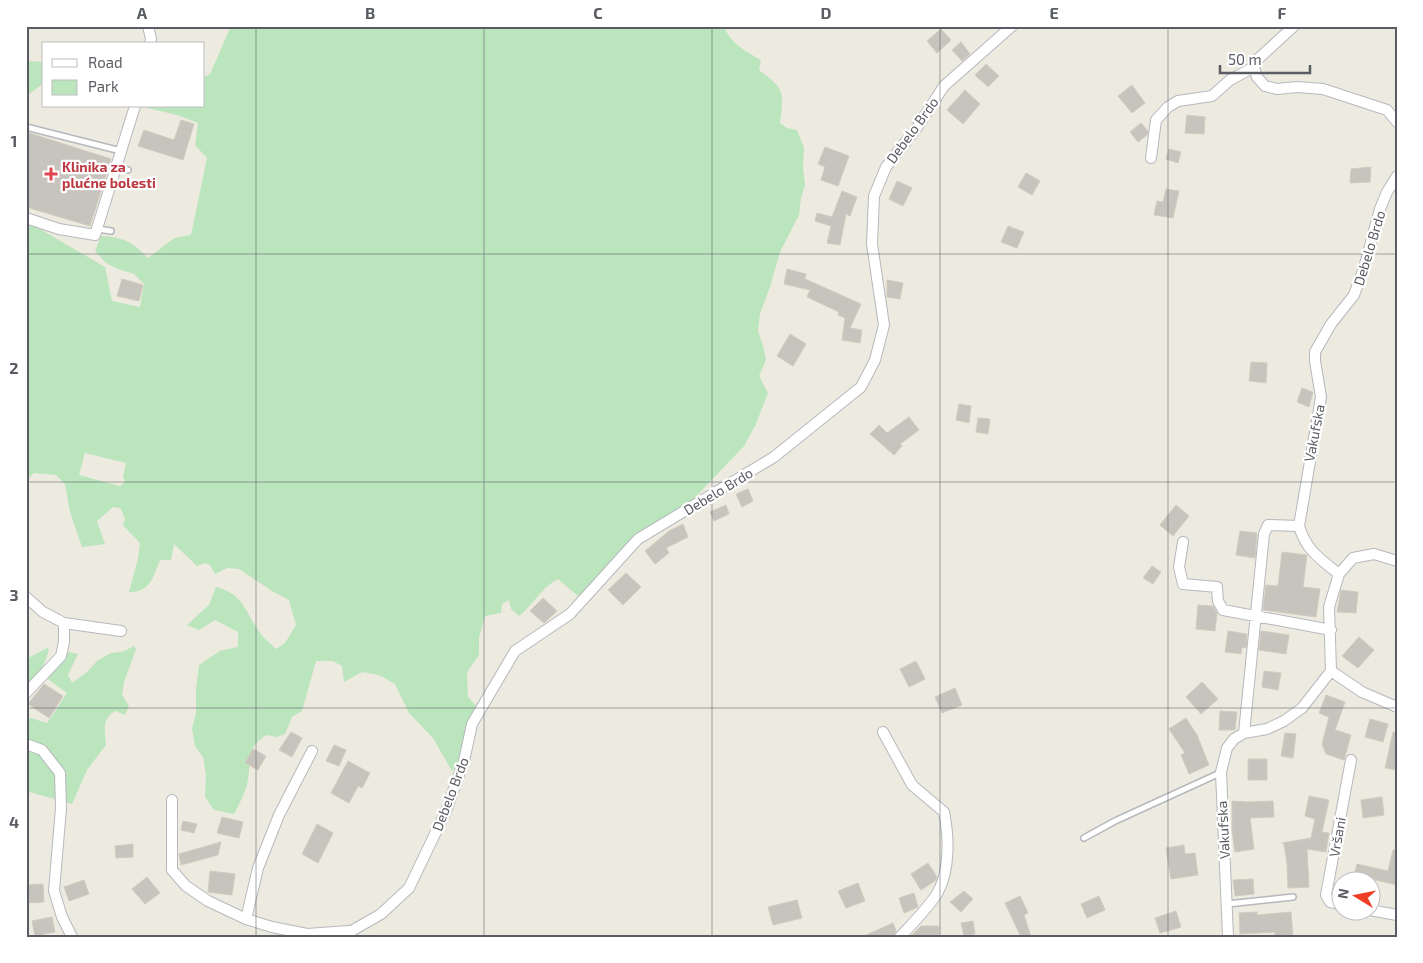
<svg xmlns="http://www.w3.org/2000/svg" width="1423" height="963" font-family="'Exo 2',sans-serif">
	<rect width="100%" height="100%" fill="#edeae0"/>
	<path fill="#bbe5bd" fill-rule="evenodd" d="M231,26H724C729,43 747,52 761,60L759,70C785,90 784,91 780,123L787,128L797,130L804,148L803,167L805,185L801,198L799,215L780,252L770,287L760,314L758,331L763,346L766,360L759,376L768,393L755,426L744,446L686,507L633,549L580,598L558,579C542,587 533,605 519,616L511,609L509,600L502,604L501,613L485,616L479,638V655L467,672L468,697L480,710L464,761L452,771L433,738L409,713L395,684L379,675L362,672L344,682L342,666L333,661H316L302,711L292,717L285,734L276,737L266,735C243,749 253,766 246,788C243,797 238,806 234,814L214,810L205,797L206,775L203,757L195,746L192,729L196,713V689L199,665L220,651L238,647V632L215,620L199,630L187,625L209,605L216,587C244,594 245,612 259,631C263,638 270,643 276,649L285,643L296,625L289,600L272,591L239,569L227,568L215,574L210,565L205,563L197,566L174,544L171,560H160C153,577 150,593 129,592L138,559L140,543L123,525L125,518L120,508L113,507L97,521L105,544L82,547L70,512L65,484L56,475L34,473L26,481V221L105,267L112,301L140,307L144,284L134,274L118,269L106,263L95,251L101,236C123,237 133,242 148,258L174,238L191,235L207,158L195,145L198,123L177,115L143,107L204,106V77L210,74ZM85,453L126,463L123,476L125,482L120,486L79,475Z
		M26,61L44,62V83L26,96Z
		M134,646L136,649L124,682L122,695L129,706L125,715L115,711C101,720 105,730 106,745L87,770L72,804L30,792L26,800V720L31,718L47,723L67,693L45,677L68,652L78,654L68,675L72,683L87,672L97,661L111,653L122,652Z
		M49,647C47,663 37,678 26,690V659Z"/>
	<path fill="#c7c4bd" stroke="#d1ccbe" d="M941,29L951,40L937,53L927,41Z
		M961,42L970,54L962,61L952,50Z
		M986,64L999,76L988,87L975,75Z
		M1132,85L1145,103L1132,113L1118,96Z
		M965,90L980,104L963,124L947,110Z
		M1187,115L1205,117L1204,134L1185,133Z
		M181,120L194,124L183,160L138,146L144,130L174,140Z
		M1141,123L1148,131L1147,135L1138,142L1130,132Z
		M26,132L111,159L90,226L26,207Z
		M825,147L849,156L838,186L821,180L825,167L818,164Z
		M1169,149L1181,152L1178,163L1166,159Z
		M1371,167L1370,182L1350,183L1351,169Z
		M1026,173L1040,181L1032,195L1018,187Z
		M897,181L912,188L903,206L889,199Z
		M1166,189L1179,191L1173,218L1154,215L1157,201L1163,202Z
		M842,191L857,197L850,216L846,214L840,245L827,243L831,226L815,221L817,213L832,217Z
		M1008,226L1024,232L1017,248L1001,242Z
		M787,269L806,274L805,279L861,304L850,328L862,330L860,343L842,340L845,318L838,315L839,312L807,297L810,290L784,284Z
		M122,279L143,285L139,301L117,296Z
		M887,280L903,283L900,299L887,297Z
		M790,334L806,344L793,366L777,356Z
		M1251,362L1267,363L1266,383L1249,381Z
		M1302,388L1313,392L1309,407L1297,402Z
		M959,404L971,406L969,423L956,420Z
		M909,417L919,430L900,444L902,446L894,455L870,434L879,425L887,433Z
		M978,418L990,419L988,434L976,432Z
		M748,489L753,501L742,507L736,494Z
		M726,505L729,514L714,521L710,512Z
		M1176,505L1189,516L1173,536L1160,525Z
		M683,524L688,537L666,548L669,553L655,564L645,551L669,531Z
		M1240,531L1257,533L1255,558L1236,555Z
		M1282,552L1307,555L1303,587L1320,589L1316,617L1263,610L1266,585L1278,586Z
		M1152,566L1161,572L1153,584L1143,578Z
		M626,573L641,587L623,605L608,590Z
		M1341,590L1358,592L1356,613L1337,612Z
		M543,598L557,611L544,623L530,611Z
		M1198,605L1213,606L1217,613L1215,631L1196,629Z
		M1228,631L1247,634L1246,648L1242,647L1241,654L1225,652Z
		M1261,631L1289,635L1286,654L1259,650Z
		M1359,637L1374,650L1358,668L1342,656Z
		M916,661L925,679L909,687L900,669Z
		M1264,671L1281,673L1278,690L1262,687Z
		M1202,682L1218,699L1201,714L1186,697Z
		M44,684L63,696L49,718L28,704Z
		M955,688L962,705L942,713L935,697Z
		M1326,695L1345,702L1335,730L1351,735L1344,760L1326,754L1322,744L1329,717L1319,713Z
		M1220,711L1237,712L1235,730H1219Z
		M1186,718L1197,735L1209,765L1189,774L1181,755L1185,753L1169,729Z
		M1370,719L1388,724L1383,742L1365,737Z
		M291,732L302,738L292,757L279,750Z
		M1393,732L1397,733V770L1385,768Z
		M1285,733L1296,734L1293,758L1281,756Z
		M334,745L346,750L339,766L326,761Z
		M253,749L266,756L258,770L245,763Z
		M1248,759H1267V780H1248Z
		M348,761L370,773L362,788L358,786L349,803L331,793Z
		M1309,796L1329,800L1322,832L1329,833L1326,852L1307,849L1309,887L1288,888L1287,863L1284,844L1282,843L1311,838L1315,819L1305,816Z
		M1382,797L1384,815L1363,818L1361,800Z
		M1232,801L1248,802L1273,801L1274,817L1250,818L1254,849L1235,852L1232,831Z
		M222,817L243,822L239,838L217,833Z
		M183,821L197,824L194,833L181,830Z
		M317,824L333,833L318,863L302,854Z
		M221,842L218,855L181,865L179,854Z
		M133,844V857L116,858L115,846Z
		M1184,845L1185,854L1195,853L1198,875L1171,879L1166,848Z
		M1393,850H1397V885L1372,879V880H1353L1357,864L1388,871Z
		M928,863L937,877L935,881L921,890L911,874Z
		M210,871L235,874L232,895L208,892Z
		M147,877L160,893L145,904L132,889Z
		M1253,879L1254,894L1235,896L1233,880Z
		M84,880L89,894L69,901L64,887Z
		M858,883L865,901L846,908L838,891Z
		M43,884L44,902L26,903V885Z
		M964,891L973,899L961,912L950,902Z
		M914,893L918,907L904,913L899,898Z
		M1020,896L1028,913L1024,915L1031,937H1021L1005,903Z
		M1099,896L1105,910L1087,918L1081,904Z
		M797,900L802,918L773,925L768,907Z
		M1176,911L1181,927L1160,933L1155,918Z
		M1257,912V915L1291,912L1293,937H1275V932L1240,934L1239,913Z
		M52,917L55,932L35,936L32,921Z
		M973,921L975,934L964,936L961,923Z
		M893,923L896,931L893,937H862Z
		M921,926H939V936L910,937Z"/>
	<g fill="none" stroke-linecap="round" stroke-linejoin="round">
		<g stroke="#b6b8bd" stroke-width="8">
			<path id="service" d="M26,127L121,151
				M117,166L128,170
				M97,229L111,231
				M1084,838L1115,821L1220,773
				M1227,904L1293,897"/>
		</g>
		<g stroke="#b6b8bd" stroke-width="12">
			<path id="minor" d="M148,26L151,39L150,44
				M1294,26L1258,59L1254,67L1257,77L1265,86L1277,89L1297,87L1323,89L1387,110L1397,122
				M1151,158L1156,120L1168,107L1178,101L1212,96L1230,80L1254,67
				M26,218L59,229L95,235L135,106
				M1183,542L1179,567L1183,584L1217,587L1218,601L1223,610L1331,630
				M1339,574C1320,559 1306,550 1299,526L1321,397L1315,361V352L1331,324L1354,295L1364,268L1380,209L1387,192L1397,176
				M26,597L43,612L64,623L121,631
				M1331,671L1362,692L1397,707
				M26,693L61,656L64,642V623
				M883,732L912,785L944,812C949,837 950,870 938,892C930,906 911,925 900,937
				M1244,733L1264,534L1268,525L1299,526
				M26,744L42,750L60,773L61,808L54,891L62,917L72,937
				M312,751L279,815L258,868L246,919L272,927L307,934L349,931
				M172,800V870L186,886L208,901L246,919
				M1340,904L1330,902L1326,895L1351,760
				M1370,910L1397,915
				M341,937L381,914L409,888L446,811L464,761L472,724L515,651L570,614L638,539L774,457L861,387L875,360L884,325L872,244L874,196L886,167L918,126L944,86L1012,26
				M1228,937L1221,772L1227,748L1234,739L1244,733L1267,729L1284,721L1302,708L1331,671L1329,607L1339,574L1353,558L1374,554L1397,561"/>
		</g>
		<use href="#service" stroke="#fff" stroke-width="5"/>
		<use href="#minor" stroke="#fff" stroke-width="10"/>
	</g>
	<path fill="none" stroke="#595c62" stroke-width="1" stroke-opacity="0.55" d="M256,26V937M484,26V937M712,26V937M940,26V937M1168,26V937M26,254H1397M26,482H1397M26,708H1397"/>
	<path fill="#e0444e" stroke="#fff" stroke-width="2" d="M48.5 166.5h5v5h5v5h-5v5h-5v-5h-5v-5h5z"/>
	<g text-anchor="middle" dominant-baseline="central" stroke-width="4.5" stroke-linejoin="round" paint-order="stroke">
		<g font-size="14" fill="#595c62" stroke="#fff">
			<text transform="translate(912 130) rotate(-54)">Debelo Brdo</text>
			<text transform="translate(1369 248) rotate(-73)">Debelo Brdo</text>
			<text transform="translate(1314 433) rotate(-79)">Vakufska</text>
			<text transform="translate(718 491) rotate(-31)">Debelo Brdo</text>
			<text transform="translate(450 794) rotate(-69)">Debelo Brdo</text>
			<text transform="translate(1223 830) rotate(-93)">Vakufska</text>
			<text transform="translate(1337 837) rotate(-80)">Vršani</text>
		</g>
		<g font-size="14" font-weight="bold" fill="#be3a42" stroke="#fff" text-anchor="start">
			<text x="62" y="166">Klinika za<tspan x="62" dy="16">plućne bolesti</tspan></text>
		</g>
	</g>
	<rect width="1423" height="963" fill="none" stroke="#ffffff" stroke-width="55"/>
	<rect x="42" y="42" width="162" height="65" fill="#ffffff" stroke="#bdbec0"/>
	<rect x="52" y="59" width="25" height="8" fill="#ffffff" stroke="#bdbec0"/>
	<text x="88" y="68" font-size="15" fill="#595c62">Road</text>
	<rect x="52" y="80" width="25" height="15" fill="#bbe5bd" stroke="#bdbec0"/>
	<text x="88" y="92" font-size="15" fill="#595c62">Park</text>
	<g transform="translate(1356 896) rotate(280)"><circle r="24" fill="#ffffff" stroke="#bdbec0"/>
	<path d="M0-4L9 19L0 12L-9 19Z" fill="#ee3e25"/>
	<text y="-8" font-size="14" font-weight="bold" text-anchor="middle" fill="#595c62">N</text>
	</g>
	<path d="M1220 65v8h90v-8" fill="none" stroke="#595c62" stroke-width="2.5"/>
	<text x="1228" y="65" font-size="15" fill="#595c62" stroke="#ffffff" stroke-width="4" paint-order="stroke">50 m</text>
	<rect x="28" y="28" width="1368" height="908" fill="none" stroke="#595c62" stroke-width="2"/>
	<g font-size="16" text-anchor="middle" font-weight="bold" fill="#595c62">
		<text x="142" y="19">A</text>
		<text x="370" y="19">B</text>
		<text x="598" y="19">C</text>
		<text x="826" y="19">D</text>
		<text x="1054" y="19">E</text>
		<text x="1282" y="19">F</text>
		<text x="14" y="147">1</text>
		<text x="14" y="374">2</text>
		<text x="14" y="601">3</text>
		<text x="14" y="828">4</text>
	</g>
</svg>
